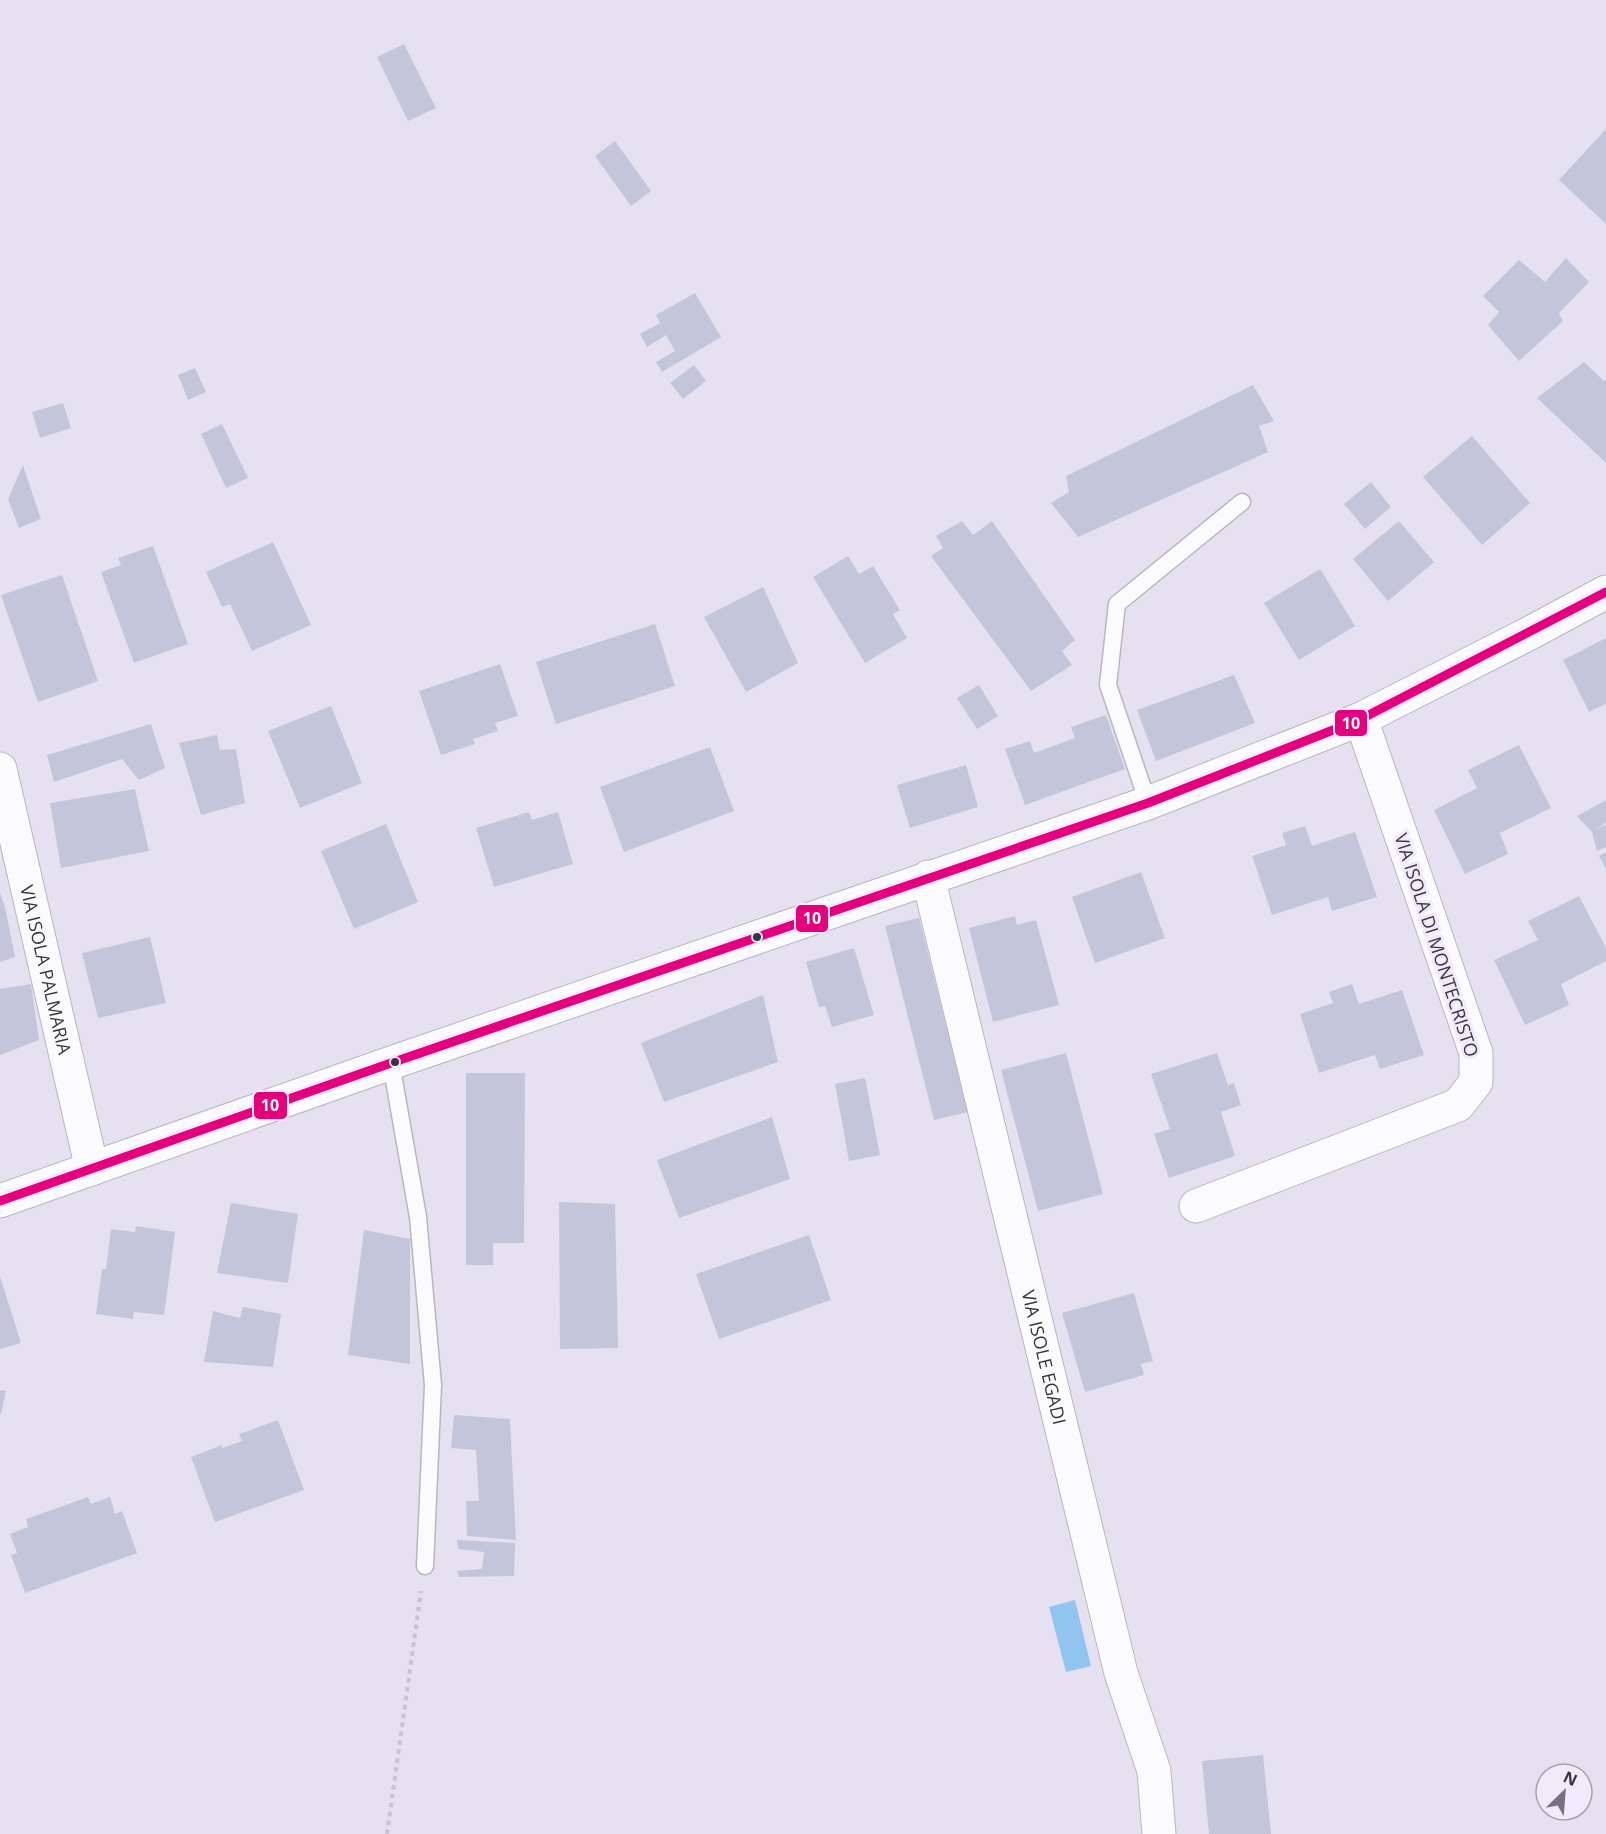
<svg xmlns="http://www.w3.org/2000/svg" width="1606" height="1834" font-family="'Open Sans',sans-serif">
	<rect width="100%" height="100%" fill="#e6e1f1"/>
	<path fill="#91c5f0" d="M1075,1600L1091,1666L1066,1672L1049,1607Z"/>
	<path fill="#c3c6da" d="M404,44L436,108L408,121L377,57Z
		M1606,129V224L1559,180Z
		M615,141L651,191L631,206L595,156Z
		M1566,258L1589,282L1559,313L1563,321L1519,361L1488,325L1499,312L1483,296L1519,260L1545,282Z
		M695,293L721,337L662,372L656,362L675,351L666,335L647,347L640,334L660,323L656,315Z
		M1584,362L1604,381L1606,379V463L1537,398Z
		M694,365L706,381L683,399L670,383Z
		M195,368L206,392L188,400L178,375Z
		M1253,385L1274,421L1259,426L1268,452L1078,537L1051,503L1069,492L1066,476Z
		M63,403L71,428L40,438L32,412Z
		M222,424L248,478L226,488L201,434Z
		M1472,436L1530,503L1482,545L1423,477Z
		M23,465L41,519L19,528L8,499Z
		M1371,482L1391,507L1365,529L1344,504Z
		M962,521L973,535L992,521L1075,640L1062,651L1072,665L1031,691L931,556L943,548L936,536Z
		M1399,521L1434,562L1388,601L1353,559Z
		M273,542L311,625L252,651L230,604L222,607L206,572Z
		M153,546L188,644L134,663L101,572L121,565L118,558Z
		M848,556L859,574L873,566L900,610L893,614L907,638L865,663L813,577Z
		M1320,569L1355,626L1299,660L1264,603Z
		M62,575L98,681L38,702L1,595Z
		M763,587L798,663L746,692L704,617Z
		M655,624L675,686L556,724L536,662Z
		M1606,638V704L1589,712L1563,660Z
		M500,664L518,716L495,723L498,731L473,739L475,744L441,755L419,691Z
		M1234,675L1255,723L1156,761L1137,710Z
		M979,685L998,716L977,729L957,698Z
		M331,706L362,783L300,808L268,731Z
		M1106,715L1125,769L1025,805L1005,749L1030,741L1034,753L1075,738L1071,727Z
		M151,724L165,768L139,780L122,759L54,782L47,755Z
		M217,735L220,750L236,749L245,803L201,815L179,743Z
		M1519,745L1551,808L1500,833L1508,854L1465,874L1434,810L1477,788L1468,770Z
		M710,747L734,811L624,852L600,787Z
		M966,765L978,807L910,828L897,785Z
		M135,789L149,851L61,868L50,803Z
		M1606,800V822L1595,830L1606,824V847L1597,851L1592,832L1577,816Z
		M529,812L532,820L558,812L573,864L494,887L476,828Z
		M386,824L418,902L354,929L321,851Z
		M1305,826L1312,846L1355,832L1377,897L1332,911L1328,897L1272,915L1252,856L1286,845L1282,833Z
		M1606,852V869L1599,856Z
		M1141,872L1165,938L1095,963L1072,897Z
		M0,893L5,907L15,957L0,962Z
		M1579,896L1606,948V961L1561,984L1569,1005L1525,1025L1494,960L1538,940L1528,921Z
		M1015,916L1017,925L1036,920L1059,1005L993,1022L969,928Z
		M919,918L968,1112L934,1120L885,926Z
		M150,937L166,1003L98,1018L82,953Z
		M854,948L874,1015L832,1027L825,1006L819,1007L806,962Z
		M31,984L39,1040L0,1055V989Z
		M1352,984L1359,1004L1402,990L1424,1055L1380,1069L1375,1055L1319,1073L1300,1014L1333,1003L1329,992Z
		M763,995L778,1062L664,1102L641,1043Z
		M1066,1053L1103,1194L1038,1211L1001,1070Z
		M1217,1053L1228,1085L1234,1083L1241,1105L1221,1112L1235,1156L1169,1178L1154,1134L1170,1129L1151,1074Z
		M466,1073H525L524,1243H493V1265H466Z
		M865,1078L880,1155L849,1161L835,1084Z
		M772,1117L790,1179L679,1218L657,1160Z
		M559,1202L615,1204L618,1348L560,1349Z
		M231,1203L298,1214L288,1283L217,1273Z
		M136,1226L175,1232L164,1315L134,1312L133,1319L96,1314L102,1269H106L111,1229L135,1232Z
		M364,1230L410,1239V1364L348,1355Z
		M809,1235L831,1300L719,1339L696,1274Z
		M0,1276L21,1343L0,1349Z
		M1134,1293L1153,1361L1141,1364L1144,1375L1085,1392L1062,1313Z
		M243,1307L281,1314L273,1367L204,1362L213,1311L240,1318Z
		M0,1390L6,1391L1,1414H0Z
		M454,1415L510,1419L516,1540L467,1536L466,1501H479L476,1450L451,1448Z
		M278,1420L304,1490L215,1522L191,1457L222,1445V1448L242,1441L239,1434Z
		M88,1497L91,1504L110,1497L115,1514L122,1511L137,1553L25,1593L11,1555L17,1553L10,1534L28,1527L26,1519Z
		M457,1540L515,1543L514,1576L459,1577L457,1571L482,1569L484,1552L458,1549Z
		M1263,1755L1271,1834H1209L1202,1761Z"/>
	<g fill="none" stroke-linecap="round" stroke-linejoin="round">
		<g stroke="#b9b5c1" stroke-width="19">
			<path id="service" d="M1148,803L1108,685L1117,604L1242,502
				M391,1063L418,1217L433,1385L425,1566"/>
		</g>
		<g stroke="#b9b5c1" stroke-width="35">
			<g id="minor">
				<path id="s1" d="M0,769L92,1169"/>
				<path id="s2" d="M928,877L1121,1673L1154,1771L1159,1834"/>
				<path d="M1196,1206L1458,1105L1476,1082V1053L1361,719"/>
			</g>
		</g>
		<g stroke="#b9b5c1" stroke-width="35">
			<path id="tertiary" d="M0,1201L391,1063L1148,803L1361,719L1530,633L1606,592"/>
		</g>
		<path stroke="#c7c4cb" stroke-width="4" stroke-dasharray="4.5 4.5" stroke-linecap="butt" d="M387,1834L421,1591"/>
		<use href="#service" stroke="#fbfafd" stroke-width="16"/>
		<use href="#minor" stroke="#fbfafd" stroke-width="33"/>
		<use href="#tertiary" stroke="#fbfafd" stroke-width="33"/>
		<g stroke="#f0eafc" stroke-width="14">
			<path id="bus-1" d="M0,1201L391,1063L1148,803L1361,719L1606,592"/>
		</g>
		<use href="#bus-1" stroke="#e5007d" stroke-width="9"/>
	</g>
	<g fill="#383440" stroke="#f0eafc" stroke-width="2">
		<circle cx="757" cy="937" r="5"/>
		<circle cx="395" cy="1062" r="5"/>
	</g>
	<g text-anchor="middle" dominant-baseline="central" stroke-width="6" stroke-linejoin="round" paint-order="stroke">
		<g font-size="18" fill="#383440" stroke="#f0eafc">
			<text transform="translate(1437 945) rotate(72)">VIA ISOLA DI MONTECRISTO</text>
			<text stroke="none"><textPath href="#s1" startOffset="206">VIA ISOLA PALMARIA</textPath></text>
			<text stroke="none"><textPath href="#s2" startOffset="494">VIA ISOLE EGADI</textPath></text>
		</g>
	</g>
	<g stroke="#f0eafc" stroke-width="2">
		<rect x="1334" y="709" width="34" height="28" rx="6" fill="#e5007d"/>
		<rect x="795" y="904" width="34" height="29" rx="6" fill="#e5007d"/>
		<rect x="253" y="1091" width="35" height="29" rx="6" fill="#e5007d"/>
	</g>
	<g font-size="16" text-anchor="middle" font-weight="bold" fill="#fff">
		<text x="1351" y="729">10</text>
		<text x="812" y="924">10</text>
		<text x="270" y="1111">10</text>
	</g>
	<g transform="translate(1564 1792) rotate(25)"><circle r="28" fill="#f0eafc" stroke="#a6a1b1" stroke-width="1.5"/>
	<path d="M0-4.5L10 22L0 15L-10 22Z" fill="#75717e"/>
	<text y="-9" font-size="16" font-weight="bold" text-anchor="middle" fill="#383440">N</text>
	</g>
</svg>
